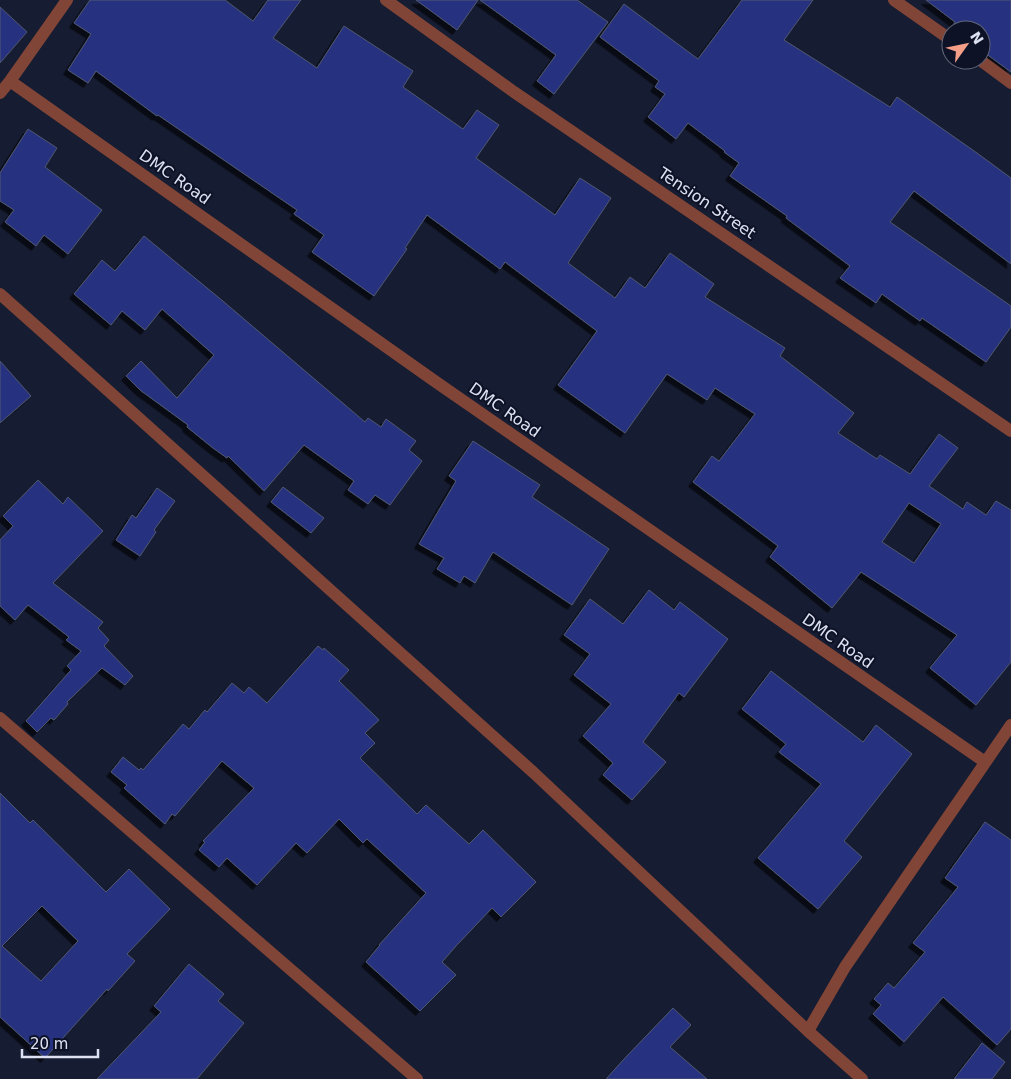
<svg xmlns="http://www.w3.org/2000/svg" width="1011" height="1079" font-family="'DejaVu Sans',sans-serif">
	<defs>
		<filter id="shadow"><feDropShadow dx="-4.5" dy="4.5" stdDeviation="0" flood-color="#0009"/></filter>
	</defs>
	<rect width="100%" height="100%" fill="#161c31"/>
	<path fill="#28337f" stroke="#4f5770" fill-rule="evenodd" filter="url(#shadow)" d="M90,0H225L253,21L268,0H301L273,38L317,68L344,26L413,71L403,87L463,129L477,110L499,125L476,158L555,215L580,178L611,198L568,263L615,298L630,277L645,288L670,253L714,284L705,297L785,348L780,356L854,413L838,433L877,459L880,455L910,474L939,434L958,448L929,486L963,509L967,502L986,515L996,501L1011,510V662L976,705L930,668L957,635L861,572L832,608L770,557L778,546L693,482L712,456L719,461L755,414L715,388L707,400L667,374L625,433L558,385L597,331L505,262L500,269L427,215L405,248L407,249L374,296L312,252L324,235L294,214L297,210L158,115L157,116L96,71L88,83L68,70L91,34L74,23ZM909,503L941,524L914,563L882,542Z
		M416,0H478L457,30Z
		M480,0H577L608,22L554,94L537,81L556,55Z
		M742,0H813L784,40L890,107L897,97L977,153L1011,178V264L914,191L890,222L1011,306V327L986,362L922,318L920,321L882,294L876,303L840,278L850,266L786,218L787,216L730,176L739,163L724,152L725,151L688,123L676,139L648,117L665,94L655,87L659,81L600,37L624,4L698,59Z
		M926,0H1011V72L985,53L981,52V30H951L955,22Z
		M0,7L27,32L0,63Z
		M28,129L57,148L45,167L102,210L68,254L44,235L36,246L5,222L14,210L0,201V173Z
		M144,236L224,302L365,422L368,418L381,427L386,419L416,441L409,450L422,461L390,505L375,495L368,504L348,490L354,481L304,445L264,491L228,456L227,458L213,448L187,427L188,425L140,390L126,376L141,361L177,398L214,355L162,309L145,330L122,311L111,325L74,294L102,260L115,271Z
		M0,361L31,396L0,423Z
		M473,441L540,485L532,497L609,549L572,605L493,552L475,583L464,576L460,583L437,569L444,558L419,544L456,481L449,476Z
		M38,480L63,504L68,497L103,531L53,583L103,622L98,628L109,640L104,646L133,676L125,685L102,668L67,702L68,704L54,720L51,718L37,732L26,721L71,670L67,666L81,651L66,640L69,637L28,605L15,620L0,606V540L13,526L3,516Z
		M283,487L324,518L311,533L271,502Z
		M157,488L175,501L154,530L156,532L140,556L116,540L132,515L136,518Z
		M649,590L674,610L680,602L728,639L684,697L679,693L643,742L666,762L632,800L603,775L613,763L583,736L611,704L574,675L590,654L564,635L590,599L623,624Z
		M318,646L323,650L324,648L349,670L339,681L379,720L365,733L375,743L360,758L417,814L426,805L469,844L483,830L536,882L501,917L492,908L456,946L442,962L456,975L420,1011L366,962L380,945H379L426,893L367,839L363,843L339,819L307,853L296,843L257,885L227,858L219,867L199,850L205,842L203,841L254,788L222,761L175,816L172,814L165,824L124,788L127,785L111,772L123,757L139,770L141,768L143,770L183,724L189,729L205,710L207,712L232,683L244,693L249,687L267,703Z
		M771,671L863,742L876,725L912,754L844,841L862,857L818,909L758,858L821,784L779,752L786,744L742,709Z
		M0,793L30,823L33,820L106,892L129,869L170,909L127,954L135,961L108,991L107,989L45,1058L0,1017ZM42,906L78,941L41,981L2,946Z
		M985,822L1011,840V1029L997,1045L943,997L904,1042L873,1014L881,1005L874,999L888,983L894,988L925,952L913,943L958,887L945,878Z
		M189,964L224,994L218,1001L244,1023L197,1079H97L161,1012L154,1006Z
		M673,1008L691,1025L670,1047L707,1079H606L624,1059Z
		M982,1043L1005,1062L992,1079H954Z"/>
	<g fill="none" stroke-linecap="round" stroke-linejoin="round">
		<path stroke="#814537" stroke-width="12" d="M386,0L514,92L1011,431
			M894,0L951,40
			M980,60L1011,83
			M10,81L436,382L985,762
			M0,93L10,81L67,0
			M0,294L83,368L534,773L808,1031L862,1079
			M0,718L417,1079
			M808,1031L845,967L1011,725"/>
	</g>
	<g text-anchor="middle" dominant-baseline="central" stroke-width="4" stroke-linejoin="round" paint-order="stroke">
		<g font-size="16" fill="#dde1f1" stroke="#0d1227">
			<text transform="translate(175 177) rotate(35)">DMC Road</text>
			<text transform="translate(707 203) rotate(34)">Tension Street</text>
			<text transform="translate(505 410) rotate(35)">DMC Road</text>
			<text transform="translate(838 641) rotate(35)">DMC Road</text>
		</g>
	</g>
	<g transform="translate(966 45) rotate(57)"><circle r="24" fill="#0d1227" stroke="#606578"/>
	<path d="M0-4L9 19L0 12L-9 19Z" fill="#f49e88"/>
	<text y="-8" font-size="14" font-weight="bold" text-anchor="middle" fill="#dde1f1">N</text>
	</g>
	<path d="M22 1049v8h76v-8" fill="none" stroke="#dde1f1" stroke-width="2.5"/>
	<text x="30" y="1049" font-size="15" fill="#dde1f1" stroke="#0d1227" stroke-width="4" paint-order="stroke">20 m</text>
</svg>
